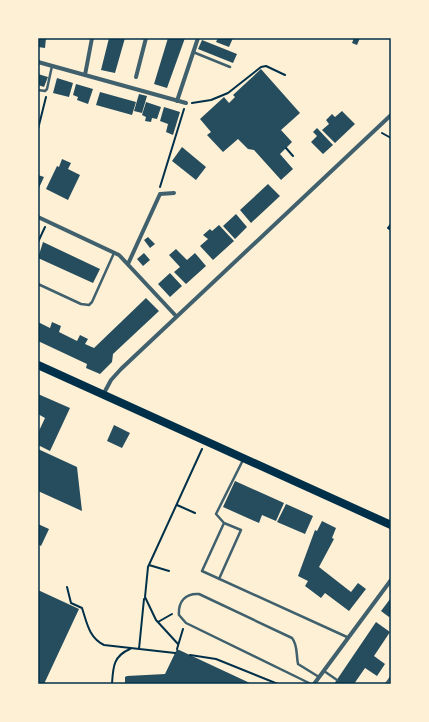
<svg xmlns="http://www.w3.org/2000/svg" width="429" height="722" font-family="Karla,sans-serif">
	<rect width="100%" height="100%" fill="#fdf0d5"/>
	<path fill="#264d5e" d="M38,38H46L45,48L38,47Z
		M109,38H125L115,73L101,70Z
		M168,38H185L167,88L154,84Z
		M218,38H233L229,47L216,42Z
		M354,38H360L357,45L352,43Z
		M202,40L237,54L233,63L198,49Z
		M261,69L300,113L281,130L292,142L280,154L293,169L281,180L254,150L248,149L238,139L223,152L207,135L211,132L200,119L224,97L229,103L235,97L233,95Z
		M38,74L48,77L44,87L38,85Z
		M57,78L73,83L69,97L53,93Z
		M76,84L93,89L88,104L77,100L78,97L73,95Z
		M100,92L136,102L132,115L96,105Z
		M139,94L147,96L142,113L134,111Z
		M146,102L161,107L157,119L152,118L151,122L145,121L146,117L142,115Z
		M164,107L180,112L173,135L166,132L168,124L160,121Z
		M342,111L355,124L335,143L322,130L329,124L326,120L332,114L335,117Z
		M317,128L333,145L323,154L311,142L317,136L313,132Z
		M182,147L206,167L196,180L172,161Z
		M62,159L71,163L68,169L80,175L68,200L46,189L57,166L59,167Z
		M38,175L44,177L38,190Z
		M268,184L280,196L251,223L240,210Z
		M236,214L247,227L235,239L223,226Z
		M219,225L234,241L213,260L200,246L208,239L203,235L210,229L212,231Z
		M148,237L155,244L150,248L144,240Z
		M43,242L100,269L93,283L38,258Z
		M176,249L187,260L195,253L206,266L186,284L174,272L180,267L169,255Z
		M144,253L150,260L143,266L137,259Z
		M170,273L182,286L170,297L158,284Z
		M146,298L159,311L113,354L112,362L100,374L86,368L87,364L38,341V322L50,328L52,322L61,326L59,332L77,341L80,335L88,339L85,344L94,348Z
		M38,394L70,408L50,451L38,445V433L45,418L38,414Z
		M114,425L130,433L122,448L107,441Z
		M38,449L77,467L82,511L38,491Z
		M235,481L284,503L276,521L262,515L259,523L223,507Z
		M286,504L313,516L305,534L277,522Z
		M322,521L336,528L332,538L334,539L319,567L351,592L358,583L366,589L349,611L325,593L321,598L305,586L308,581L298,576L315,530L317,531Z
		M38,524L49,529L41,546L38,544Z
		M38,590L79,609L44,684H38Z
		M390,599L391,615L389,617L381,611Z
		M376,622L390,632L374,656L385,664L377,676L365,668L354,684H334Z
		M177,649L252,684H125V677L127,676L165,674Z"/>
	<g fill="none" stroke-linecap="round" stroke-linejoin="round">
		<path stroke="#003049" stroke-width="2" d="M192,103L211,100L228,93L261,67L266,66L285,75
			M38,129L46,97
			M382,133L391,138
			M286,148L293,156
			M160,187L184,109
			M391,224L388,228L391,230
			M38,242L45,227
			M177,505L195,513
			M149,565L169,571
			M67,587L71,603L82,608C87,623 89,638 104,645L175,653
			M158,622L172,614
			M178,644L156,620L145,597L148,567L202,449
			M139,649L144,599
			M177,649L183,629
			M190,655L216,659L278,684
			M112,684C113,668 113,656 130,649"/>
		<path stroke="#3f606c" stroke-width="2.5" d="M193,52L230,67
			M38,90L45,91L47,89L52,66
			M38,284L81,304L89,305L92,302L114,253
			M224,523L216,514L243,460
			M219,579L241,530L224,523L202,571L347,637
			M324,671L337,680
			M311,684L186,623L179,615C178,602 185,593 199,594L292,638C298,645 296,655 298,664L319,677
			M386,684L391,677"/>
		<path stroke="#3f606c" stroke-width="4" d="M38,62L186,103
			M85,75L92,38
			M136,77L146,38
			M177,101L198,38
			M38,217L119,255L176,316
			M128,264L160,194L174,193
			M103,395L111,380L121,369L391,115
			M314,684L391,580"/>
		<path stroke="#003049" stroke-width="8" d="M38,365L391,525"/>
	</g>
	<rect width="429" height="722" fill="none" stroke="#fdf0d5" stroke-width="78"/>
	<rect x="39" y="39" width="351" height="644" fill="none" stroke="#003049" stroke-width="1.5"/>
</svg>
